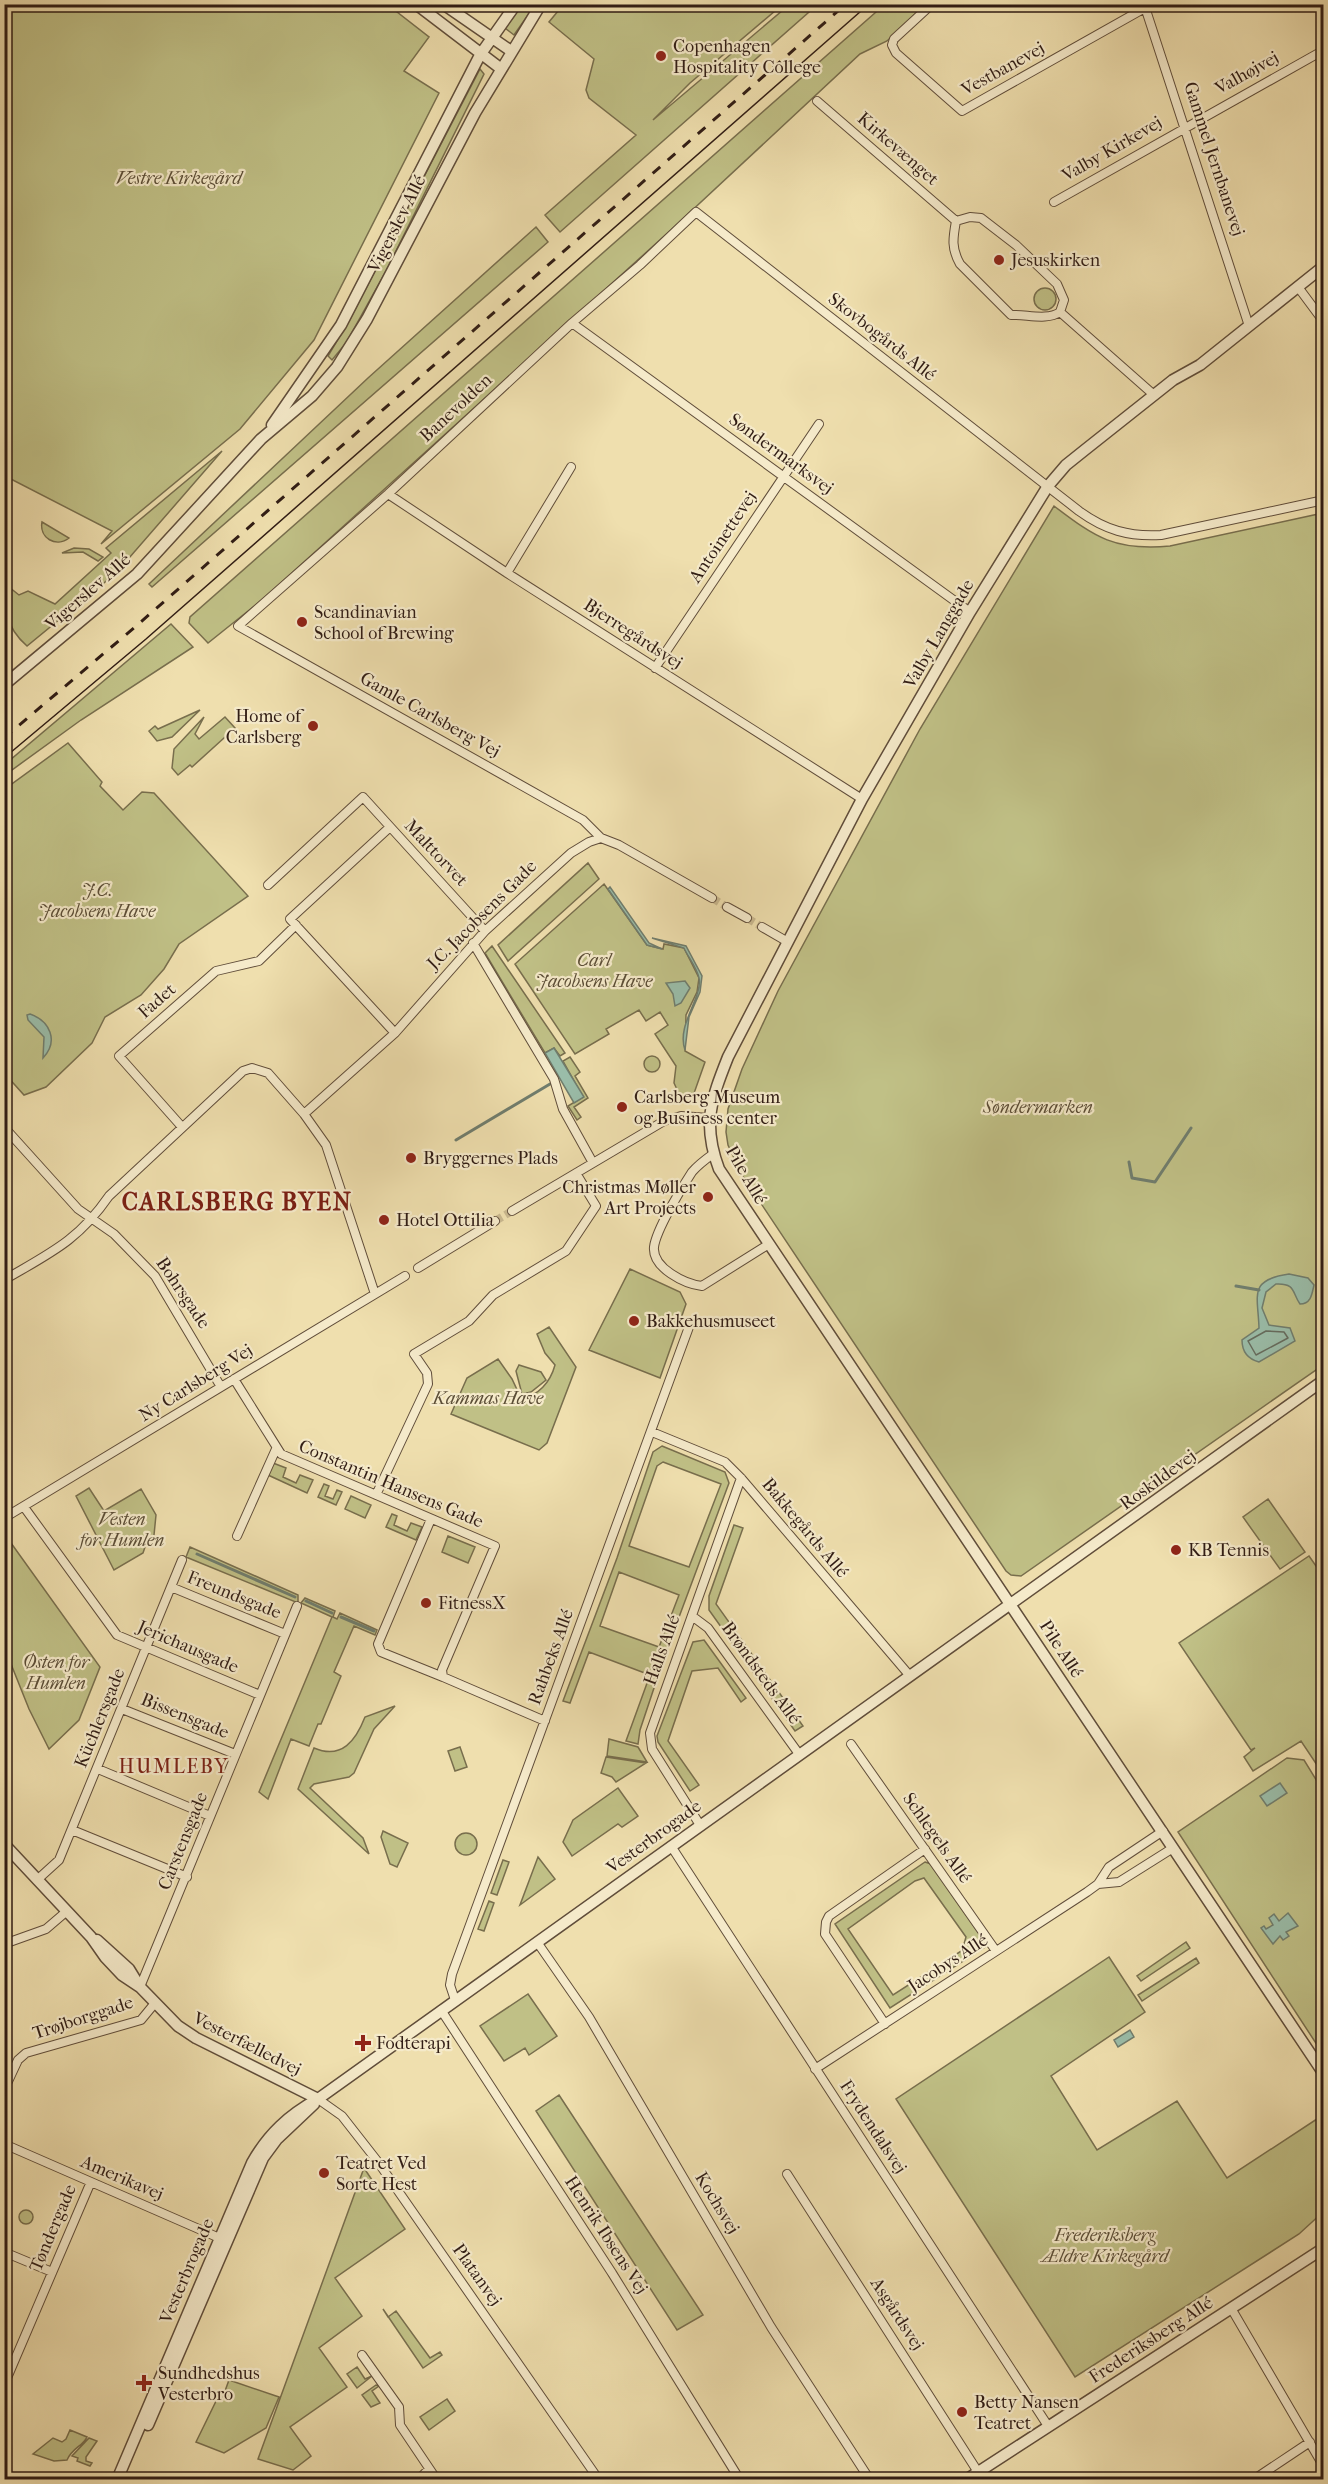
<svg xmlns="http://www.w3.org/2000/svg" width="1328" height="2484" font-family="'IM FELL French Canon',serif">
	<rect width="100%" height="100%" fill="#efdfae"/>
	<filter id="stains"><feTurbulence type="fractalNoise" baseFrequency=".00333" numOctaves="4"/><feColorMatrix values="0 0 0 0 .2 0 0 0 0 .09 0 0 0 0 .02 0 0 0 .5 -.17"/></filter>
	<radialGradient id="worn" r=".72"><stop offset=".6" stop-color="#630" stop-opacity="0"/><stop offset="1" stop-color="#630" stop-opacity=".3"/></radialGradient>
	<path fill="#c0c086" stroke="#786e4d" stroke-width="1.5" fill-rule="evenodd" d="M4,5H388L429,37L404,71L439,93L314,340L240,429L101,544L112,531L5,476Z
		M522,5H535L514,35L505,28Z
		M563,5H782L690,83L653,120L789,5H817L560,232L545,215L636,135L589,98L586,90L594,59L549,22Z
		M884,5H925L887,41L860,54L672,229L263,599L208,643L189,623L190,617Z
		M480,69L484,74L386,271L346,343L332,360L328,356L350,319Z
		M536,227L548,242L152,587L149,584L368,378Z
		M1034 299a11 11 0 1 1 22 0a11 11 0 1 1-22 0Z
		M222,451L116,573L27,646C4,626 4,606 5,578L9,587L19,595L28,591L55,604L111,553L106,548Z
		M1054,506C1096,538 1115,551 1170,546L1323,513V1365L1021,1576L1011,1575L1006,1571L742,1175L728,1145L726,1132L728,1109L742,1069L778,991L920,729Z
		M42,522L69,538C56,548 39,538 42,522Z
		M74,548L89,549L103,557L98,561L83,552L62,553Z
		M171,624L193,647L81,720L5,775L9,761Z
		M200,710L172,737L157,741L149,731L155,726L158,729Z
		M204,717L195,734L199,739L225,717L235,728L192,767L190,765L178,775L172,768L174,749Z
		M68,743L102,782L100,786L123,810L142,792L154,793L248,896L179,944L164,969L141,995L105,1017L92,1043L46,1087L24,1095L5,1074V789Z
		M588,863L599,879L508,961L498,945Z
		M604,884L647,945L663,949L664,944L684,948L699,978L697,992L686,1015L685,1051L705,1062L692,1099L689,1096H680L674,1083L676,1066L655,1034L668,1025L660,1012L646,1021L639,1010L606,1029L609,1034L575,1054L515,964Z
		M492,946L565,1053L560,1056L554,1048L545,1053L485,953Z
		M644 1064a8 8 0 1 1 16 0a8 8 0 1 1-16 0Z
		M570,1057L580,1072L575,1076L588,1098L574,1107L581,1117L577,1120L568,1106L583,1097L563,1061Z
		M630,1269L680,1292L686,1304L660,1378L589,1350Z
		M549,1327L576,1367L547,1443L539,1450L451,1414L467,1378L498,1359L512,1379L520,1396C538,1399 551,1380 555,1365L545,1353L537,1334Z
		M519,1365L541,1372L546,1380L531,1392L522,1394L516,1371Z
		M662,1446L725,1472L729,1483L666,1652L640,1730L638,1744L626,1741L650,1675L589,1652L570,1703L563,1701L617,1558L653,1452ZM663,1462L721,1484L689,1567L629,1546L657,1466ZM619,1572L679,1595L659,1647L600,1626Z
		M273,1463L286,1468L283,1477L296,1483L300,1475L313,1480L307,1493L268,1475Z
		M324,1484L329,1486L325,1496L333,1499L337,1490L342,1492L336,1505L318,1497Z
		M89,1488L104,1511L141,1489L156,1515L154,1535L144,1541L146,1544L143,1553L114,1570L76,1496Z
		M351,1496L371,1505L365,1518L345,1509Z
		M1268,1499L1305,1552L1280,1569L1243,1517Z
		M392,1514L397,1516L394,1525L407,1531L411,1523L422,1527L416,1540L386,1527Z
		M734,1525L743,1528L716,1604L803,1726L795,1731L709,1610V1596Z
		M6,1536L100,1667L79,1720L49,1749L29,1709L5,1649Z
		M448,1536L475,1547L468,1563L442,1552Z
		M190,1547L298,1595V1603L186,1557Z
		M1309,1556L1316,1566L1323,1562V1774L1301,1741L1253,1771L1244,1757L1255,1748L1251,1750L1179,1643Z
		M305,1598L335,1611L333,1617L337,1619L340,1613L377,1630L375,1635L354,1626L334,1672L341,1676L321,1724H318L309,1746L291,1739L268,1799L259,1792L332,1617L301,1603Z
		M704,1640L746,1698L741,1702L718,1668L692,1671L668,1741L699,1785L690,1791L658,1742L657,1736L693,1642Z
		M395,1706L374,1729L354,1773L349,1777L314,1784L310,1788L363,1838L369,1854L298,1789L314,1748C342,1760 356,1740 365,1717Z
		M609,1739L638,1747L647,1762L607,1756Z
		M460,1747L467,1767L455,1771L448,1751Z
		M606,1757L646,1763L616,1782L612,1777L601,1773Z
		M1287,1758L1304,1760L1323,1791V2054L1178,1832Z
		M618,1788L638,1816L622,1827L618,1824L572,1856L563,1842L573,1820Z
		M383,1831L408,1843L397,1867L390,1864L381,1837Z
		M455 1844a11 11 0 1 1 22 0a11 11 0 1 1-22 0Z
		M538,1857L555,1879L520,1905Z
		M503,1860L509,1862L497,1895L491,1893Z
		M925,1862L931,1864L985,1942V1947L890,2008L835,1924ZM924,1878L966,1937L964,1944L966,1948L893,1995L848,1929L915,1881Z
		M489,1901L494,1903L484,1931L478,1929Z
		M1186,1942L1190,1948L1141,1981L1137,1976Z
		M1109,1957L1145,2012L1051,2076L1097,2150L1177,2101L1227,2178L1323,2115V2212L1299,2234L1075,2377L896,2099Z
		M1196,1958L1199,1963L1142,2001L1138,1995Z
		M528,1994L557,2036L529,2055L525,2048L504,2061L480,2026Z
		M559,2095L703,2315L677,2330L536,2111Z
		M364,2168L405,2229L335,2278L362,2316L319,2348L347,2387L290,2427L311,2456L293,2470L258,2459Z
		M19 2217a7 7 0 1 1 14 0a7 7 0 1 1-14 0Z
		M383,2309L388,2317L396,2311L430,2358L440,2352L442,2355L423,2368Z
		M357,2367L365,2379L372,2376L357,2388L347,2374Z
		M229,2380L279,2397L266,2428L224,2453L196,2442L221,2391H225Z
		M376,2385L379,2386L372,2391L380,2403L371,2407L362,2395Z
		M447,2399L455,2411L429,2430L420,2417Z
		M70,2430L87,2437C82,2447 73,2447 67,2460L54,2461L33,2454L53,2438L62,2442L66,2439Z
		M89,2438L97,2441L86,2457V2461L92,2463L90,2466L77,2461L78,2458L72,2456Z"/>
	<path fill="#9abda9" stroke="#707d6d" stroke-width="1.5" d="M610,887L649,943L662,949L647,945L608,889Z
		M652,938L686,946L702,976L700,992L689,1017L685,1050C676,1025 703,997 699,978C697,968 688,957 684,948Z
		M685,981L690,988L681,1003L675,1006L673,994L666,983Z
		M30,1014C50,1021 59,1041 43,1058L44,1037L28,1020L27,1015Z
		M554,1048L584,1097L574,1103L545,1053Z
		M1289,1274L1308,1278L1314,1285C1312,1294 1311,1304 1300,1304C1292,1293 1296,1283 1276,1284L1266,1292L1262,1308L1269,1325L1290,1328L1295,1341L1259,1362C1248,1359 1242,1351 1242,1340L1259,1328C1258,1295 1248,1280 1289,1274Z
		M1280,1783L1287,1793L1267,1806L1260,1796Z
		M1288,1913L1298,1926L1286,1932L1289,1936L1283,1940L1280,1936L1273,1944L1261,1928L1264,1926L1266,1929L1273,1925L1269,1918L1274,1914L1279,1921Z
		M1130,2030L1134,2037L1118,2047L1114,2040Z"/>
	<g fill="none" stroke-linecap="round" stroke-linejoin="round">
		<path stroke="#656c5e" stroke-width="1.5" d="M1266,1331L1284,1332L1288,1338L1256,1355L1248,1341Z"/>
		<path stroke="#707d6d" stroke-width="3" d="M456,1140L550,1084
			M1129,1162L1132,1178L1155,1182L1191,1128
			M1236,1286L1259,1290
			M197,1554L295,1597
			M306,1601L332,1613
			M341,1617L374,1631"/>
		<path stroke="#c9b88f" stroke-width="8" stroke-dasharray="8 4" stroke-linecap="butt" d="M712,898L727,907
			M747,918L762,927
			M495,1221L512,1211"/>
		<g stroke="#604d3a" stroke-width="10">
			<path id="minor" d="M932,4L894,39L892,45L896,53L962,111L1152,4
				M1144,4L1249,326
				M817,101L956,221
				M1054,202L1324,50
				M970,217L981,218L1016,245L1057,284L1064,300L1060,312C1047,321 1026,314 1011,315L960,264C951,248 953,238 956,221Z
				M1298,287L1324,322
				M1060,312L1154,395
				M572,323L970,612
				M388,494L507,573L862,799
				M507,573L571,467
				M655,668L819,424
				M390,827L290,919L395,1033
				M601,838L583,820L238,626L388,494L572,323L640,265L696,212L1079,511C1105,530 1129,537 1161,535L1324,500
				M268,885L363,797L485,931
				M727,907L747,918
				M762,927L788,942
				M473,943L554,1079L563,1109L593,1163
				M304,1114L395,1033L485,931L571,853L589,842L601,838L619,845L712,898
				M4,1127L78,1209L114,1234L155,1276L221,1387
				M182,1127L119,1056L216,971L259,961L296,925
				M713,1154C706,1159 698,1165 692,1172C682,1187 656,1230 654,1247C652,1268 685,1284 702,1286L769,1244
				M512,1211L664,1121L681,1116L709,1118
				M418,1268L495,1221
				M4,1280C50,1253 78,1241 109,1196L243,1071L252,1068L268,1073L304,1114L326,1145L375,1294
				M234,1379L281,1454L495,1546L442,1670L443,1677L545,1721
				M652,1432L725,1462L741,1478L910,1676
				M376,1495L428,1384L427,1373L414,1354L469,1321L493,1295L566,1251L596,1206L576,1173
				M24,1507L117,1635L260,1695
				M4,1518L405,1276
				M431,1519L378,1644L381,1652L443,1677
				M237,1536L276,1449
				M171,1587L285,1634
				M692,1616L708,1628L799,1754
				M122,1709L235,1754
				M851,1744L996,1951
				M98,1769L210,1816
				M700,1825L652,1749L650,1733L741,1478
				M72,1830L187,1877
				M671,1846L1048,2426
				M37,1880L59,1860L182,1560
				M1098,1884L1119,1882L1173,1848
				M537,1942L589,2017L771,2327L870,2480
				M4,1944L46,1929L67,1911
				M140,1987L297,1606
				M455,2000L450,1985L452,1974L689,1327
				M441,2010L612,2273L740,2480
				M885,2024L825,1934L826,1922L829,1916L925,1849
				M815,2069L1087,1892L1098,1884L1109,1867L1163,1831
				M4,2090L18,2060L26,2053L141,2020L155,2003
				M318,2099L342,2116L378,2162L599,2480
				M4,2144L224,2240
				M787,2174L978,2472
				M4,2252L52,2272
				M1231,2308L1324,2467
				M362,2355L399,2407L400,2425L437,2480
				M4,2385L90,2184
				M4,2474L21,2480
				M418,2480L429,2469
				M1253,2480L1310,2442"/>
		</g>
		<g stroke="#604d3a" stroke-width="13">
			<path id="tertiary" d="M416,4L500,68
				M443,4L511,51
				M1324,266L1200,365L1173,380L1086,449L1066,465L1048,486L970,612L862,799L728,1057C711,1100 702,1124 719,1169L1324,2074
				M272,425L341,325L480,55L516,4
				M4,685L137,574L261,439L312,396L337,367L367,319L475,113L541,4
				M4,1844L91,1937L105,1957L122,1975L140,1987L178,2026L196,2038L318,2099
				M97,1940L129,1969L140,1987
				M148,2425L263,2158L277,2139L314,2104
				M117,2480L252,2163C268,2134 289,2115 318,2099L1324,1380
				M966,2480L1324,2248"/>
		</g>
		<use href="#minor" stroke="#f5eaca" stroke-width="8"/>
		<use href="#tertiary" stroke="#f5eaca" stroke-width="10"/>
		<path stroke="#301c14" stroke-width="1.5" d="M4,758L146,639L869,4"/>
		<path stroke="#301c14" stroke-width="3" stroke-dasharray="10 10" stroke-linecap="butt" d="M4,738L135,627L846,4"/>
	</g>
	<g fill="#8f2418" stroke="#f5eaca" stroke-width="2">
		<circle cx="661" cy="56" r="6"/>
		<circle cx="999" cy="260" r="6"/>
		<circle cx="302" cy="622" r="6"/>
		<circle cx="313" cy="726" r="6"/>
		<circle cx="622" cy="1107" r="6"/>
		<circle cx="411" cy="1158" r="6"/>
		<circle cx="708" cy="1197" r="6"/>
		<circle cx="384" cy="1220" r="6"/>
		<circle cx="634" cy="1321" r="6"/>
		<circle cx="1176" cy="1550" r="6"/>
		<circle cx="426" cy="1603" r="6"/>
		<path d="M360 2034h6v6h6v6h-6v6h-6v-6h-6v-6h6z"/>
		<circle cx="324" cy="2173" r="6"/>
		<path d="M141 2374h6v6h6v6h-6v6h-6v-6h-6v-6h6z"/>
		<circle cx="962" cy="2412" r="6"/>
	</g>
	<g text-anchor="middle" dominant-baseline="central" stroke-width="4.5" stroke-linejoin="round" paint-order="stroke">
		<g font-size="18" fill="#301c14" stroke="#f5eaca" text-anchor="start">
			<text x="673" y="46">Copenhagen<tspan x="673" dy="21">Hospitality College</tspan></text>
			<text x="1011" y="260">Jesuskirken</text>
			<text x="314" y="612">Scandinavian<tspan x="314" dy="21">School of Brewing</tspan></text>
			<text x="301" y="716" text-anchor="end">Home of<tspan x="301" dy="21">Carlsberg</tspan></text>
			<text x="634" y="1097">Carlsberg Museum<tspan x="634" dy="21">og Business center</tspan></text>
			<text x="423" y="1158">Bryggernes Plads</text>
			<text x="696" y="1187" text-anchor="end">Christmas Møller<tspan x="696" dy="21">Art Projects</tspan></text>
			<text x="396" y="1220">Hotel Ottilia</text>
			<text x="646" y="1321">Bakkehusmuseet</text>
			<text x="1188" y="1550">KB Tennis</text>
			<text x="438" y="1603">FitnessX</text>
			<text x="376" y="2043">Fodterapi</text>
			<text x="336" y="2163">Teatret Ved<tspan x="336" dy="21">Sorte Hest</tspan></text>
			<text x="158" y="2373">Sundhedshus<tspan x="158" dy="21">Vesterbro</tspan></text>
			<text x="974" y="2402">Betty Nansen<tspan x="974" dy="21">Teatret</tspan></text>
		</g>
		<g font-size="18" fill="#301c14" stroke="#f5eaca">
			<text transform="translate(1003 69) rotate(-29)">Vestbanevej</text>
			<text transform="translate(1247 73) rotate(-29)">Valhøjvej</text>
			<text transform="translate(898 149) rotate(41)">Kirkevænget</text>
			<text transform="translate(1112 149) rotate(-30)">Valby Kirkevej</text>
			<text transform="translate(1214 159) rotate(72)">Gammel Jernbanevej</text>
			<text transform="translate(397 224) rotate(-63)">Vigerslev Allé</text>
			<text transform="translate(882 337) rotate(38)">Skovbogårds Allé</text>
			<text transform="translate(456 408) rotate(-43)">Banevolden</text>
			<text transform="translate(781 454) rotate(36)">Søndermarksvej</text>
			<text transform="translate(723 537) rotate(-56)">Antoinettevej</text>
			<text transform="translate(88 592) rotate(-41)">Vigerslev Allé</text>
			<text transform="translate(633 634) rotate(33)">Bjerregårdsvej</text>
			<text transform="translate(939 634) rotate(-60)">Valby Langgade</text>
			<text transform="translate(430 715) rotate(29)">Gamle Carlsberg Vej</text>
			<text transform="translate(436 853) rotate(47)">Malttorvet</text>
			<text transform="translate(482 915) rotate(-45)">J.C. Jacobsens Gade</text>
			<text transform="translate(157 1001) rotate(-41)">Fadet</text>
			<text transform="translate(746 1175) rotate(60)">Pile Allé</text>
			<text transform="translate(183 1293) rotate(56)">Bohrsgade</text>
			<text transform="translate(196 1383) rotate(-32)">Ny Carlsberg Vej</text>
			<text transform="translate(1158 1480) rotate(-36)">Roskildevej</text>
			<text transform="translate(391 1484) rotate(23)">Constantin Hansens Gade</text>
			<text transform="translate(805 1528) rotate(50)">Bakkegårds Allé</text>
			<text transform="translate(234 1595) rotate(22)">Freundsgade</text>
			<text transform="translate(188 1647) rotate(23)">Jerichausgade</text>
			<text transform="translate(1061 1649) rotate(57)">Pile Allé</text>
			<text transform="translate(662 1650) rotate(-70)">Halls Allé</text>
			<text transform="translate(551 1657) rotate(-70)">Rahbeks Allé</text>
			<text transform="translate(761 1673) rotate(54)">Brøndsteds Allé</text>
			<text transform="translate(185 1716) rotate(22)">Bissensgade</text>
			<text transform="translate(100 1718) rotate(-68)">Küchlersgade</text>
			<text transform="translate(654 1837) rotate(-36)">Vesterbrogade</text>
			<text transform="translate(937 1838) rotate(55)">Schlegels Allé</text>
			<text transform="translate(183 1841) rotate(-68)">Carstensgade</text>
			<text transform="translate(948 1963) rotate(-33)">Jacobys Allé</text>
			<text transform="translate(83 2018) rotate(-18)">Trøjborggade</text>
			<text transform="translate(247 2044) rotate(27)">Vesterfælledvej</text>
			<text transform="translate(873 2127) rotate(57)">Frydendalsvej</text>
			<text transform="translate(122 2178) rotate(23)">Amerikavej</text>
			<text transform="translate(717 2203) rotate(59)">Kochsvej</text>
			<text transform="translate(53 2228) rotate(-67)">Tøndergade</text>
			<text transform="translate(606 2235) rotate(57)">Henrik Ibsens Vej</text>
			<text transform="translate(187 2271) rotate(-67)">Vesterbrogade</text>
			<text transform="translate(477 2275) rotate(55)">Platanvej</text>
			<text transform="translate(897 2314) rotate(57)">Asgårdsvej</text>
			<text transform="translate(1151 2340) rotate(-33)">Frederiksberg Allé</text>
		</g>
		<g font-size="18" font-style="italic" fill="#5b4d36" stroke="#f5eaca">
			<text x="179" y="178">Vestre Kirkegård</text>
			<text x="97" y="890">J.C.<tspan x="97" dy="21">Jacobsens Have</tspan></text>
			<text x="594" y="960">Carl<tspan x="594" dy="21">Jacobsens Have</tspan></text>
			<text x="1038" y="1107">Søndermarken</text>
			<text x="488" y="1398">Kammas Have</text>
			<text x="122" y="1519">Vesten<tspan x="122" dy="21">for Humlen</tspan></text>
			<text x="56" y="1662">Østen for<tspan x="56" dy="21">Humlen</tspan></text>
			<text x="1105" y="2235">Frederiksberg<tspan x="1105" dy="21">Ældre Kirkegård</tspan></text>
		</g>
		<g font-size="20" letter-spacing="1.5" fill="#7a1f14" stroke="#f5eaca">
			<text x="174" y="1766">HUMLEBY</text>
		</g>
		<g font-size="24" font-weight="bold" letter-spacing="1.5" fill="#7a1f14" stroke="#f5eaca">
			<text x="237" y="1202">CARLSBERG BYEN</text>
		</g>
	</g>
	<rect width="1328" height="2484" fill="none" stroke="#efdfae" stroke-width="24"/>
	<rect x="6" y="6" width="1316" height="2472" fill="none" stroke="#301c14" stroke-width="3"/>
	<rect x="12" y="12" width="1304" height="2460" fill="none" stroke="#301c14" stroke-width="1.5"/>
	<rect width="100%" height="100%" filter="url(#stains)"/>
	<rect width="100%" height="100%" fill="url(#worn)"/>
</svg>
